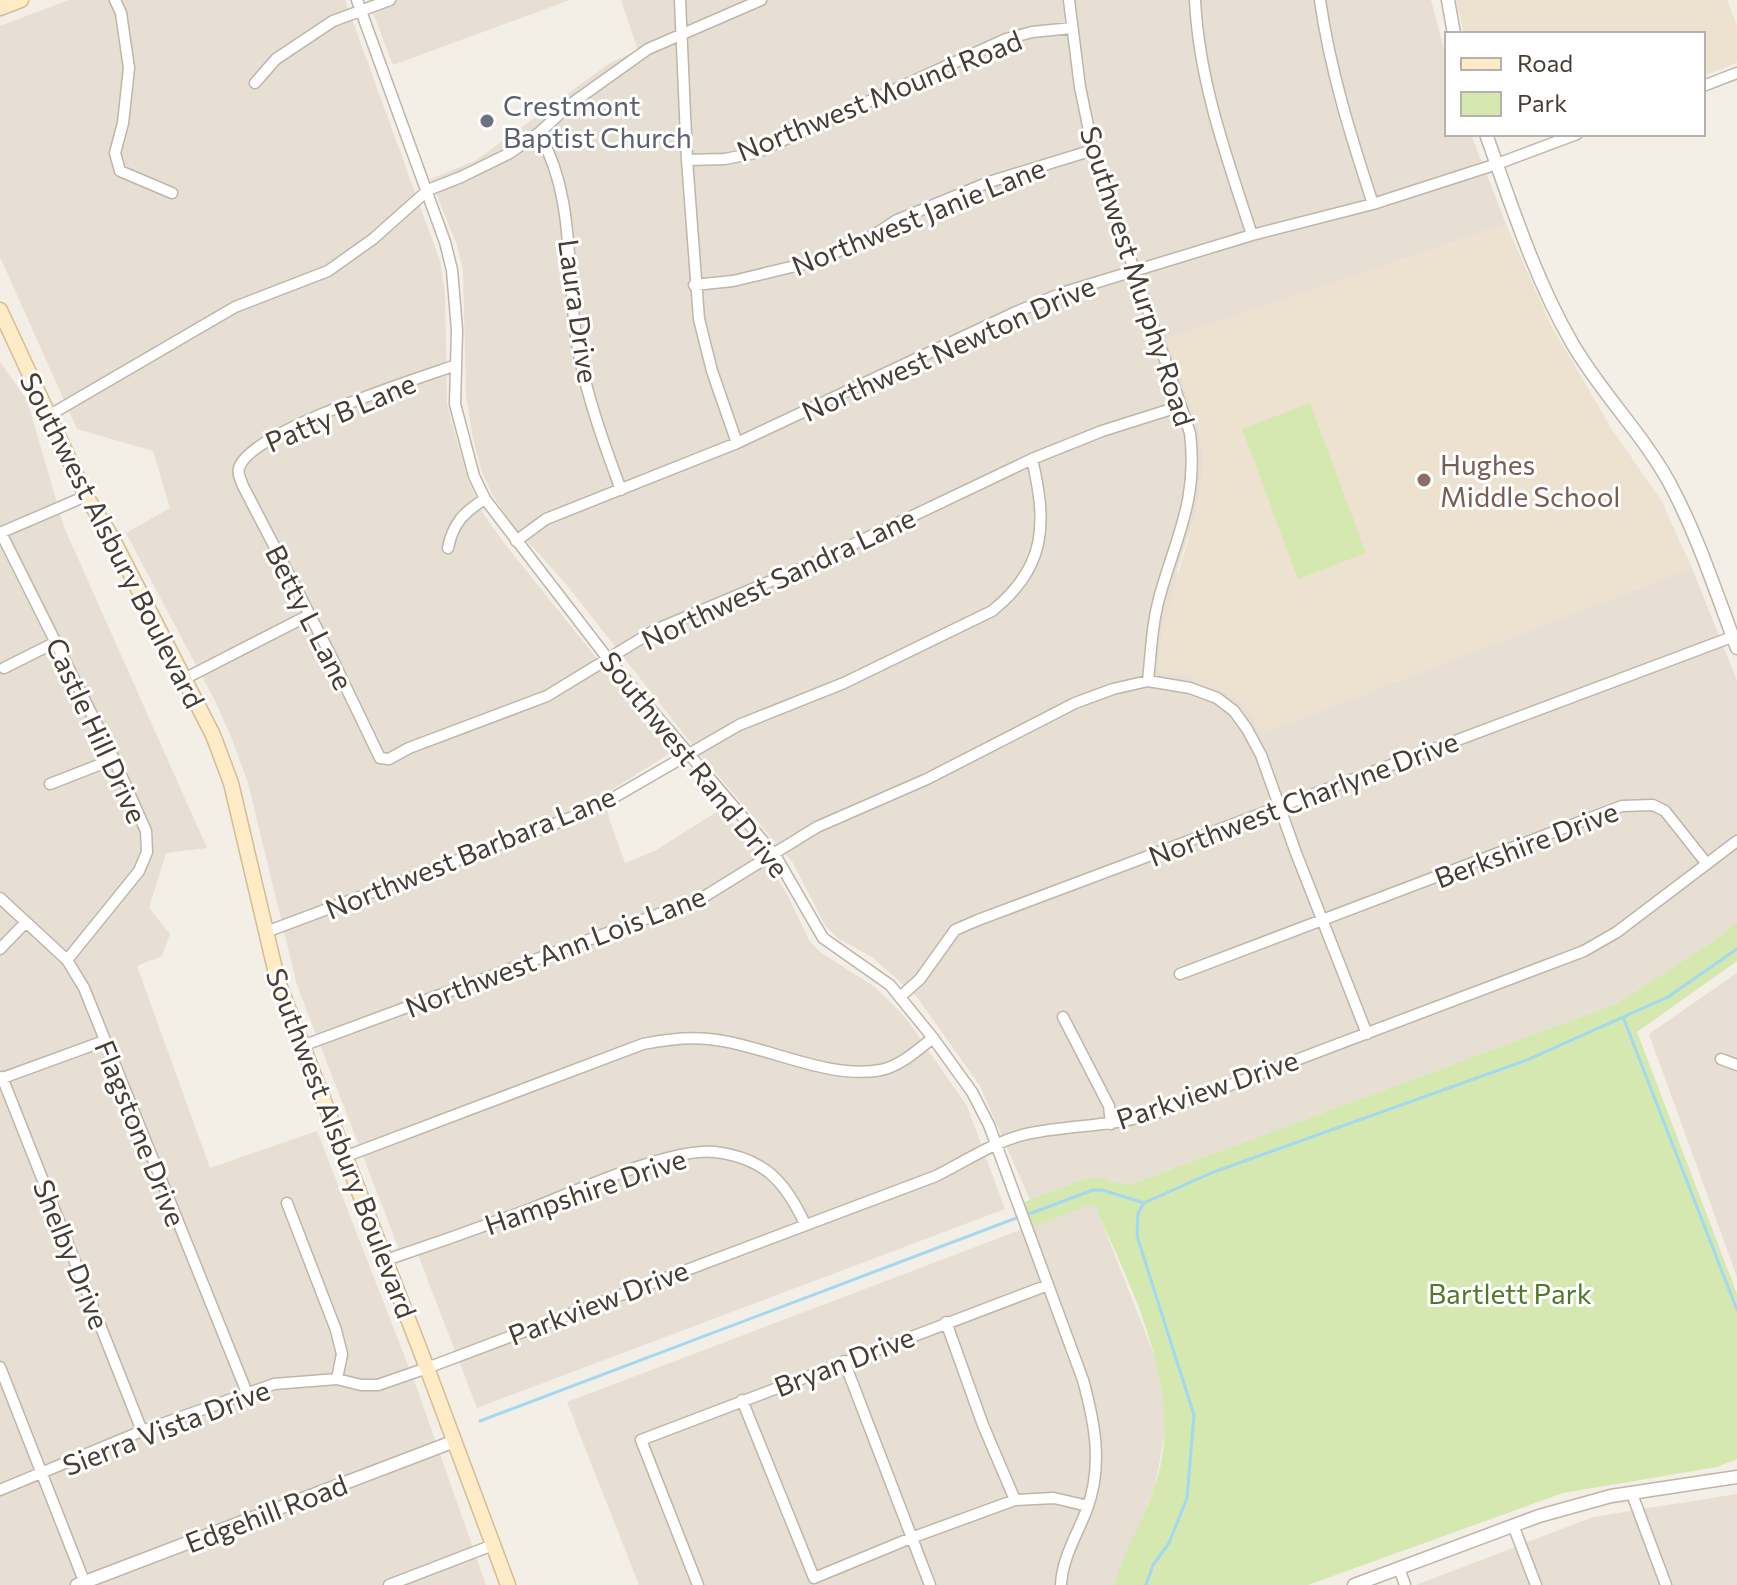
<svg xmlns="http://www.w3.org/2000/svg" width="1737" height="1585" font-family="Commissioner,sans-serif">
	<rect width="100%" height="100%" fill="#f3eee6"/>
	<path fill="#e7dfd4" d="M69,0H345L440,261L445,293L447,404L468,480L483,513L504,543L672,752L605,794L609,818L625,863L655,851L721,809L773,871L788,896L809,940L820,952L875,987L905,1017L967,1106L1005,1209L477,1408L415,1247L400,1252L297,985L248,783L232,739L215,701L126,533L170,508L153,451L77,429L0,257V26Z
		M368,0H570L393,65Z
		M621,0H1431L1447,61V134H1471L1506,224L1167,339L1197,420L1204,460L1196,513L1177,570L1187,677L1221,690L1246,705L1263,733L1692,568L1737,681V922L1719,937L1618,1003L1132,1184L1112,1182L1101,1177L1081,1180L1030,1200L980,1086L917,997L872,957L837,938L825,925L793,863L702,757L562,579L512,525L492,494L481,470L472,434L466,395L463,271L457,245L430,179L475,161L610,63L638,50Z
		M0,362L27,400L64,527L207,848L166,853L149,908L170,934L162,956L137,966L210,1168L317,1131L415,1383L486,1585H0Z
		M1737,973V1277L1649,1034Z
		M1094,1202L1158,1365L1166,1425L1155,1487L1115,1585H639L567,1402Z
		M1737,1494V1585H1416L1593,1517Z"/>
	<path fill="#ede2d0" d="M1456,0H1727L1737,26V63L1703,76V34H1464Z
		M1506,224L1551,325L1613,431L1661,500L1692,568L1263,733L1246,705L1221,690L1187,677L1158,671L1162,628L1196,513L1204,460L1197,420L1166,339Z"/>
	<path fill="#d4e8af" d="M1310,403L1366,553L1298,579L1242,429Z
		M1737,922V961L1637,1032L1737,1294V1459L1717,1467L1563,1493L1308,1585H1115C1123,1551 1143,1522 1154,1489C1188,1392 1131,1290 1094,1203L1033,1227L1024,1202L1081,1180L1101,1177L1112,1182L1132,1184L1618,1003L1719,937Z"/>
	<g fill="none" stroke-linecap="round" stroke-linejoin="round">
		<path stroke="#a2d8f1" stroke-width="3" d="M1623,1017L1737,1310
			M1026,1215L1093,1190H1102L1144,1203
			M480,1421L1019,1217
			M1146,1585L1153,1565L1169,1543L1187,1498L1194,1415L1137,1236L1138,1213L1144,1203L1211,1173L1527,1060L1668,997L1737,949"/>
		<g stroke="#bfb5a9" stroke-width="13">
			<path id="minor" d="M115,0L121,13L129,68L123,123L115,153L120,171L172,193
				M357,0L445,242L452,270L457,330L455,404L474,476L485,499L608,659L775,855L823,938L890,985L933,1038L972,1092L989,1125L1083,1380C1095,1424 1103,1465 1087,1509C1078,1533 1062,1558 1061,1585
				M680,0L687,160L699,319L712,371L737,443
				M1069,0L1080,87L1093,150L1190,433C1198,499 1177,535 1160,595C1152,623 1151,652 1148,681
				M1195,0C1199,82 1227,158 1252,235
				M1320,0C1330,70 1351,137 1373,204
				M255,83L276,59L333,21L390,0
				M1703,86L1737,73
				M539,133C577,200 565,276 578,349C587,397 604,444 621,490
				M687,160L725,159L755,153L1006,39L1032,32L1072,28
				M694,285L733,281L816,261L871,237L897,220L989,182L1093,150
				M456,365C417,379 250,431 239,468C237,474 241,480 243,486L329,652L380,758L389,759L409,748L547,696L655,630L814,563L1032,459L1102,431L1181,406
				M48,416L235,307L328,271L373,239L428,190L461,177L508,154L539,133L568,106L648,49L761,0
				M0,533L86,496
				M1,533L114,759L146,831L147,852L139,871L67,960
				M516,541L546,519L737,443L1016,312L1065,292L1252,235L1373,204L1497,164L1577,134
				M448,548C453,523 464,512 485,499
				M4,668L56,642
				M186,678L309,615
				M50,784L114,759
				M0,898L67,960L84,988L247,1393
				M266,932L594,809L739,725L844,683L992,611C1047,567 1047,523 1032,459
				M0,949L26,922
				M1180,974L1622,806L1653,805L1665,811L1707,864
				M900,997L920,979L955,930L978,920L1732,637
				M1063,1017L1109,1106L1111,1124
				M302,1046L702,898L817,827L927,779L1075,703L1113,689L1148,681L1190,688L1217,698L1234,711L1247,729L1261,755L1296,853L1367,1034
				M1721,1059L1737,1065
				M2,1077L142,1431
				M0,1079L104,1041
				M344,1157L643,1044C668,1039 692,1036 717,1040C768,1047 830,1080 881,1070C901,1066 917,1050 933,1038
				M287,1203L336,1330L342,1354L337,1379
				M386,1260C434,1244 482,1227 530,1209C574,1192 671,1147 715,1152C764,1158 785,1181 805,1224
				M946,1322L983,1425L1015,1500
				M844,1361L930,1585
				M0,1367L84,1581
				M742,1400L814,1578L911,1538L1015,1500L1054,1498L1088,1506
				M0,1490L142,1431L274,1384L337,1379L361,1385H378L427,1368L936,1176C966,1161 998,1139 1031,1133C1074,1125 1117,1126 1159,1112L1584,951L1617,932L1737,841
				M1632,1494L1666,1585
				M1513,1525L1536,1585
				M1399,1568L1405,1585
				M389,1585L493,1545
				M698,1585L641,1440L1048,1285"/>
		</g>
		<g stroke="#bfb5a9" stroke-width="15">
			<path id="tertiary" d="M1448,0L1454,34
				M1486,134C1511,204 1535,279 1572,343C1601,393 1643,434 1670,484C1698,536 1716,593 1737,648
				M77,1585L455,1441
				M1354,1585L1539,1516L1611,1496L1737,1477"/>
		</g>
		<g stroke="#d4bd96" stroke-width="17">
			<path id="secondary" d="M0,8L21,0
				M0,310L86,496L111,536L213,735L231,783L278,982L427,1368L508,1585"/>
		</g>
		<use href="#minor" stroke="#fff" stroke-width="10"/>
		<use href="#tertiary" stroke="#fff" stroke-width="12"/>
		<use href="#secondary" stroke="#ffebc5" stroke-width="14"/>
	</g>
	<circle fill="#6b7280" stroke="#fff" stroke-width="3" cx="487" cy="121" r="8"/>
	<circle fill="#8d6e63" stroke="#fff" stroke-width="3" cx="1424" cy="480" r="8"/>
	<g text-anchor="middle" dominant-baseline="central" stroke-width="6" stroke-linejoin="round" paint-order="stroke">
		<g font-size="28" fill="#463e35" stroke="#fff">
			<text transform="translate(879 95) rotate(-22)">Northwest Mound Road</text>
			<text transform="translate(918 216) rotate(-22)">Northwest Janie Lane</text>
			<text transform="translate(1138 276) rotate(72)">Southwest Murphy Road</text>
			<text transform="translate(579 311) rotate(82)">Laura Drive</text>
			<text transform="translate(948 348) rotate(-24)">Northwest Newton Drive</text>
			<text transform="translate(340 412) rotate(-23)">Patty B Lane</text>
			<text transform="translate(113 540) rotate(63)">Southwest Alsbury Boulevard</text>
			<text transform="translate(778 578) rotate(-25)">Northwest Sandra Lane</text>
			<text transform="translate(310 617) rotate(63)">Betty L Lane</text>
			<text transform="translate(97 730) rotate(65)">Castle Hill Drive</text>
			<text transform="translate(695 764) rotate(51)">Southwest Rand Drive</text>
			<text transform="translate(1303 798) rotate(-21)">Northwest Charlyne Drive</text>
			<text transform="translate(1526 844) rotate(-21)">Berkshire Drive</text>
			<text transform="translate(470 852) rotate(-22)">Northwest Barbara Lane</text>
			<text transform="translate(555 951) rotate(-21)">Northwest Ann Lois Lane</text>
			<text transform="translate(1207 1089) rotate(-19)">Parkview Drive</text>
			<text transform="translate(141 1133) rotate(68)">Flagstone Drive</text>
			<text transform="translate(342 1143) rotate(69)">Southwest Alsbury Boulevard</text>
			<text transform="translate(585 1191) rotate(-19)">Hampshire Drive</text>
			<text transform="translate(72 1254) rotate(68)">Shelby Drive</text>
			<text transform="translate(598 1302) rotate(-21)">Parkview Drive</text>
			<text transform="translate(844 1361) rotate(-21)">Bryan Drive</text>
			<text transform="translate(166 1427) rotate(-21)">Sierra Vista Drive</text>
			<text transform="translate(266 1513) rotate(-21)">Edgehill Road</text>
		</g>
		<g font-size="28" fill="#5b616d" stroke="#fff" text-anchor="start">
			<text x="503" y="105">Crestmont<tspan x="503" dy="32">Baptist Church</tspan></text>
		</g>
		<g font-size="28" fill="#785e54" stroke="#fff" text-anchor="start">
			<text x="1440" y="464">Hughes<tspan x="1440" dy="32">Middle School</tspan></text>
		</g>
		<g font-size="28" fill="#4f7928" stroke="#fff">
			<text x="1510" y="1293">Bartlett Park</text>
		</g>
	</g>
	<rect x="1445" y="32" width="260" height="104" fill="#ffffff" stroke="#b5b2ae" stroke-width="2"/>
	<rect x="1461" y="58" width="40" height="12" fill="#ffebc5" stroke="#b5b2ae" stroke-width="2"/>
	<text x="1517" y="72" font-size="24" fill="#463e35">Road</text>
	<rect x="1461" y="92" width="40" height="24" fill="#d4e8af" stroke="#b5b2ae" stroke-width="2"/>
	<text x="1517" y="112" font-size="24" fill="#463e35">Park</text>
</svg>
